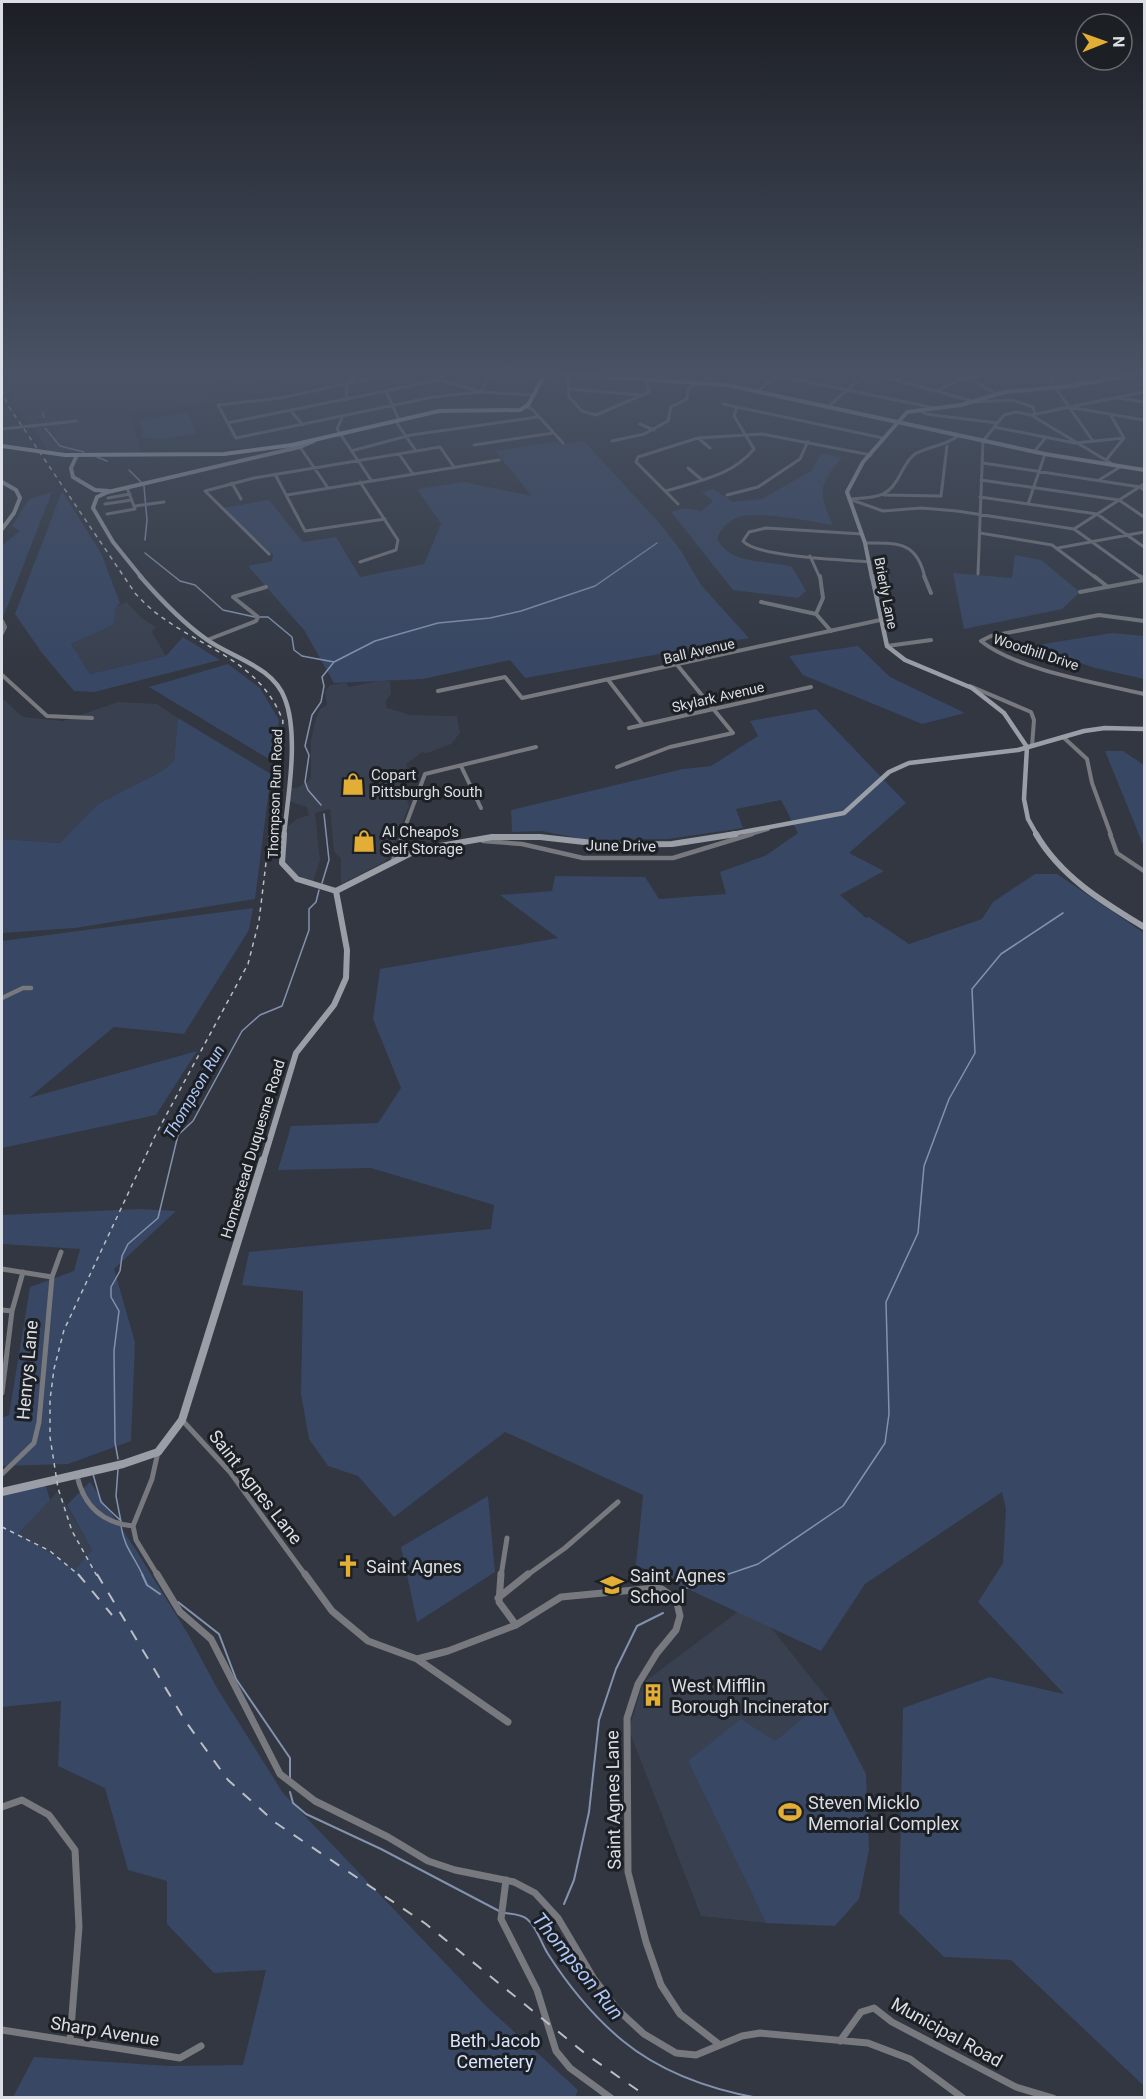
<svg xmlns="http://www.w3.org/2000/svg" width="1146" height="2099" font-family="Roboto,sans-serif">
	<rect width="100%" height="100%" fill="#323741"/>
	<path fill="#394150" d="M11,374H200L214,403L130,413L142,454L48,451L8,392Z
		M127,602L140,617L156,627L152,632L166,656L90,674L71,644L112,625L116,607Z
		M383,680L390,682L391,694L385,702L387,708L411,715L457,716L460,733L451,744L427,753L422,752L405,765L408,766L401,780L409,806L389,855L384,862L341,884V859L334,851L330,809L315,813L320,860L313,882L296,874L284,859L286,828L297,819L309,815L307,807L288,801L289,788H297L311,779V740L316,718L320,709L327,705L325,691L330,685L346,683L349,687Z
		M2,698L23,717L63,721L118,702L157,704L178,718L174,761L162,771L98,804L60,843L2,839Z
		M58,1491L92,1550L75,1571L19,1533Z
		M751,1602L827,1698L775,1741L688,1761L766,1923L701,1916L629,1730L643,1683Z"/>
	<path fill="#384764" d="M200,374H269V375L204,383Z
		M187,412L196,432L194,434L160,440L141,437L143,433L138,421Z
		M559,441L561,444L584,441L663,527L681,551L701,585L749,638L525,678L510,660L423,679L334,683L304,630L248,566L272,561L273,555L223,508L269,500L303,542L336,537L360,577L424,564L441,524L417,489L464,482L532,496L495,451Z
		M822,453L842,458C818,484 818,493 833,525C812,522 753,509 736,518C727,522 721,530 717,538C730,566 765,559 792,567L806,591L798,598L733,590L671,512L684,508L702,511L713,501L702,492L713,489L733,502L762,499L811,471Z
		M62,491L101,553L120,603L116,607L113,625L71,644L90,674L166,656L183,637L220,660L94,692L74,691L42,653L15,614Z
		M52,492L2,620V545L20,531L12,526L29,499Z
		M1015,555L1041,560L1080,592L1062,609L964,629L953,573L1012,578Z
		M1112,633L1144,636V679L1095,668L1031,646Z
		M858,646L890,677L965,713L922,724L803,675L789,656Z
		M228,664L260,688L279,720L274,762L149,687Z
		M816,709L906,803L849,853L884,871L840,895L866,918L869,917L909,944L982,919L993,902L1035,874H1057L1144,933V2086L1011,1960L944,1957L899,1913L903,1708L990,1677L1064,1694L978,1602L1003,1563L1006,1509L1002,1492L865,1584L821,1651L636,1565L643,1495L505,1432L394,1517L358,1476L328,1466L309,1439L301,1394L303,1291L242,1285L249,1252L491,1229L494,1205L371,1168L278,1170L291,1126L378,1123L401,1088L373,1019L380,969L558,938L500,895L552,891L555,876L645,877L659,899L726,894L720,872L765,856L798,833L781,800L736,809L743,828L668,839L587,840L542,831L512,832L511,810L683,769L711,766L758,736L750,721Z
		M178,718L271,774L255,899L75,928L2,933V839L60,843L98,804L162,771L174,761Z
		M1105,751H1123L1144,765V847Z
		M253,908L249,930L184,1034L114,1027L29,1098L197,1051L156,1115L2,1148V941Z
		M139,1209L176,1211L114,1269L135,1342L131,1441L68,1464L2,1466V1418L9,1415L30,1287L74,1271L80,1249L2,1244V1215Z
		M90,1482L134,1547L188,1634L217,1688L283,1793L487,2007L578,2090L575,2097H13L34,2057L169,2066L243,2065L266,1970L214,1973L167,1924V1881L128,1870L105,1788L58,1766L61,1701L2,1707V1495L46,1486L50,1500L19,1533L75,1570L92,1550L67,1505Z
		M488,1496L495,1572L417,1622L401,1547Z
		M827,1698L866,1774L869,1850L859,1899L835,1926L766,1923L688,1761L741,1719L775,1741Z"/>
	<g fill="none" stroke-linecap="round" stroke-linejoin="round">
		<path stroke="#8392af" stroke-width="1.5" d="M1071,384L1083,381L1084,376L1093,374
			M43,413L44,417
			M45,428L60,446L84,452
			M97,457L107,461
			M129,470L141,482
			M144,486L147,520L145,540
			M145,553L180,581L195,585L223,610L255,617
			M260,617H268L292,637L294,650L302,656L334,662L322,677L324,686L321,702L312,715L305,746L309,755L305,782L308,790L321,805
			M334,662L375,641L438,623L490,618L521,611L595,586L657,543
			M322,883L329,860L324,814
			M118,1459L115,1442L114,1351L119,1311L111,1297V1287L120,1271L122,1256L128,1244L158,1218L178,1135L193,1121L242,1031L260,1015L282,1006L309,930V909L316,902L319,890
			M118,1469L116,1496L121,1522
			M93,1474L101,1502L120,1520
			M121,1526C125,1550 134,1555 143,1576
			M723,1576L758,1564L843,1506L885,1443L889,1414L886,1302L918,1233L924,1166L949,1099L975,1053L972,989L1001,954L1063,913"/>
		<path stroke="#8392af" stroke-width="2" d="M142,1574L147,1585L160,1594
			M686,1588L728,1574
			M178,1602L219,1634L236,1679L290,1758V1779
			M290,1792L293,1803L306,1814L381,1849L501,1912
			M564,1904L574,1880L589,1812L599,1720L616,1669L637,1626L663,1613
			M505,1913C512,1914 521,1914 527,1919C537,1927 541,1943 548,1954C568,1985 595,2018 623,2041C662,2073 709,2089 758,2098"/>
		<path stroke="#77797e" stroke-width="3" d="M353,374L351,380L356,379
			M393,374L280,398L218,405L236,438L433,397L481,392L532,395
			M523,374L541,377
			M568,374L569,397L582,411L596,415L649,392L646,380
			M769,374L935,408
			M874,374L976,402L1012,400L1033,407L1035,414
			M961,374L997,394
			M257,378L285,374
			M440,380L481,392L491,374
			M657,380L671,374
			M897,380L907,374
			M346,384L347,400
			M1050,387L1054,374
			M1055,387L1093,441
			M568,389L641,395
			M386,391L399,420L397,423L416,451
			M937,391L956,381L988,374
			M757,392L777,375
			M1118,398L1144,402
			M723,404L883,438
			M1074,406L1144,392
			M527,407L532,409L563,443
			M827,408L865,374
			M919,410L926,414L997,423
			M291,411L303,425
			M1032,415L1069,407L1144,420
			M342,418L337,429L371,480
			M227,423L440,380L444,374
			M640,424L654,430
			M994,427L1075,443L1124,438
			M2,429L77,421
			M698,438L710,448
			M612,441L644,434L668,421L671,407L687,399L688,389L717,374
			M474,445L553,433
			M300,447L328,488
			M351,451L411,435L538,417
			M1034,452L1046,437
			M399,454L413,474
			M1106,460L1124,438L1110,414
			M983,463L1140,487L1144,490
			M688,468L701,479
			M275,474L305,531L385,519
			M981,480L1119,500L1144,517
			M1099,480L1120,467
			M360,482L398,540L396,550L360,562
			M232,483L241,499
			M666,491C698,481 732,476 754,449L734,416L737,407
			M287,495L499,460
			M727,495L758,487L800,459L808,441
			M884,495L941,496L947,446
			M980,497L1097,514L1144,547
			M108,498L130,494
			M849,499L883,511L921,508L957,511L1074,529L1142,578
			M852,499C878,497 889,498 901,473C905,466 908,459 915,454C929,446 945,446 958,436
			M105,504L132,500
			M678,504L636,462L638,457L698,438L762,434L871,455
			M1028,504L1045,454
			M135,506L164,502
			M107,514L135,509L127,488
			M1074,529L1144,484
			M980,533L1052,545L1096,578
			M862,534L766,528L749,532L743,541C756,557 845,560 870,562
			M865,543C898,543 917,541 925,578
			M1058,548L1144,532
			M269,554L205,491L254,478L440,447L454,467
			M810,556L820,578
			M978,574L983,441L1004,415L1016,412L1031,415L1114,465"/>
		<path stroke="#77797e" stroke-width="4" d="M820,576L823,598L816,614L831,631
			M924,576L931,593
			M1094,576L1108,587
			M1140,576L1144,579
			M1080,592L1144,580
			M761,602L816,614
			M2,621L5,627L2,633
			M1144,621L1099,615L991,636L981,641C1017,670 1098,683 1144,694
			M207,640L256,621L258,617L233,597L266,587
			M887,646L931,640
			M2,675L47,716L92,718
			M609,681L643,725
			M970,686L1031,712L1034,720L1032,746
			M438,691L505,677L522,698L880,620
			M629,728L811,687
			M1063,737L1087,759L1092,783L1111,835
			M461,766L481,808
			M617,767L670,747L733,733L678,666
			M402,835L425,774L536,747
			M747,835L768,829"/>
		<path stroke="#77797e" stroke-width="4.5" d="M1110,834L1117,853L1144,871
			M483,841L522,844L583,858H673L752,834
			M392,863L403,834
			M2,998L23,988H31"/>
		<path stroke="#77797e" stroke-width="5" d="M2,1269L52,1277L39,1422L34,1443L2,1474
			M52,1277L61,1252
			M2,1310L12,1311
			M2,1393L12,1311L23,1272
			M182,1420L230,1472L306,1576
			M77,1476C84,1506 102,1523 133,1526
			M158,1576L136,1540L133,1526L152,1479L158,1452
			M501,1576L507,1538
			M526,1576L565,1548L618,1502"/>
		<path stroke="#77797e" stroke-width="7" d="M157,1574L180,1612L211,1639L280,1774L315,1801L388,1837L428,1861L455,1870L514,1882L535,1893L558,1918L594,1979L617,2009L644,2034L676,2053L696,2055L742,2036L760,2033L868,2043L910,2059L963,2098
			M305,1574L332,1611L368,1641L417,1659L508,1722
			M501,1574L499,1602L516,1625
			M498,1598L528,1574
			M417,1659L448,1651L516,1625L561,1597L655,1588L662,1589L676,1599L680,1616L676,1630L657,1653L638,1684L627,1718L628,1872L646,1942L661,1985L680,2014L720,2045
			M2,1807L22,1800L49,1815L75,1850L79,1927L70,2041
			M506,1880L501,1919L537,1990L556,2051L570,2068L611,2098
			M2,2030L180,2058L201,2046
			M840,2041L861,2012L874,2008L892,2022L1016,2087L1053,2098"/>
		<path stroke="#9a9ea6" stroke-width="4" d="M562,374L727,385L1045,454L1144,470
			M77,455L71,468L73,477L95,490L109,491
			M2,482L16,490L20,498L14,513L2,529
			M142,578L113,542L93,508L97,497L108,492L300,447L314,441
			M872,578L865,543L847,492L863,462L907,412L961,405L1005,392L1073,386L1135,374"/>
		<path stroke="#9a9ea6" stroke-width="4.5" d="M140,576C160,599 182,622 206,639C232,658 273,666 285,699C299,735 288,797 284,835
			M872,576L887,646L905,660L972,688L1004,713L1027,747L1024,799L1028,819L1037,835
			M727,835L844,813L889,772L909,763L1018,750L1084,731L1105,728L1144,729"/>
		<path stroke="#9a9ea6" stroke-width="6" d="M284,834L282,863L297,879L336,891
			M1036,834C1061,877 1103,902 1144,927
			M336,891L417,850L492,837H540L611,845L672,844L736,834
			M263,1162L296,1053L334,1005L346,978L347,950L336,891"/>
		<path stroke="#9a9ea6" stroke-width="8" d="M2,1492L123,1464L158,1452L182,1420L263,1160"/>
		<path stroke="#b5bac4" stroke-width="4" d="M2,446L65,455L224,454L292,445L439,411L520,410L528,405L545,374"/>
		<path stroke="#bbbec5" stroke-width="1.5" stroke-dasharray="4.5 4.5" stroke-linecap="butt" d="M2,389L4,374
			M2,390L7,404L135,593C181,646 256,650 283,721L259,921L248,964L156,1134L64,1330L54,1369L50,1400V1437L58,1488L72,1531L97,1576
			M2,1527L50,1551L80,1576"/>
		<path stroke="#bbbec5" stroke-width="2" stroke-dasharray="11 11" stroke-linecap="butt" d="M78,1574L112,1615
			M97,1574L186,1722L228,1780L276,1823L426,1924L587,2055L649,2098"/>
	</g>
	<linearGradient id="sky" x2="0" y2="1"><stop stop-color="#1c1e24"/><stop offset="0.56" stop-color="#495365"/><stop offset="1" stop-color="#495365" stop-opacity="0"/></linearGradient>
	<rect width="1146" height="667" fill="url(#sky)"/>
	<defs>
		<g id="shop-bare" transform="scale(1.8)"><path d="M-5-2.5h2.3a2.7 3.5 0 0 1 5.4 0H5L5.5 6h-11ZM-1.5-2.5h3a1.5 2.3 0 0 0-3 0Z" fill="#e3ae35" stroke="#1c1f23" stroke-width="2.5" paint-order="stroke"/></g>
		<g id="church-bare" transform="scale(1.8)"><path d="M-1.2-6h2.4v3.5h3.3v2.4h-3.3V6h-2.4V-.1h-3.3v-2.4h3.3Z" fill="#e3ae35" stroke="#1c1f23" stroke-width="2.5" paint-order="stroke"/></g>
		<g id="school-bare" transform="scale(1.8)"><path d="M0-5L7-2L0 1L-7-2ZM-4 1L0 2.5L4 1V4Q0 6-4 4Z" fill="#e3ae35" stroke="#1c1f23" stroke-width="2.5" paint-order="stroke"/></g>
		<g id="building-bare" transform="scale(1.8)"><path d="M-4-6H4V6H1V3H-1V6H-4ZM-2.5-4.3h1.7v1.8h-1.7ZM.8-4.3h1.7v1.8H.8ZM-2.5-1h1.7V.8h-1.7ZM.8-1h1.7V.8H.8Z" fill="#e3ae35" stroke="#1c1f23" stroke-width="2.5" paint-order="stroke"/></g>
		<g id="stadium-bare" transform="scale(1.8)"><path d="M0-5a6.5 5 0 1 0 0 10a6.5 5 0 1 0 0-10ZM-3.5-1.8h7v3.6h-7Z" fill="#e3ae35" stroke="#1c1f23" stroke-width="2.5" paint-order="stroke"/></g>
	</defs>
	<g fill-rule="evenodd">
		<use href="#shop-bare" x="353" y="784"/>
		<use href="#shop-bare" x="364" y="841"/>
		<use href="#church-bare" x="348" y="1566"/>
		<use href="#school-bare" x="612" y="1585"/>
		<use href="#building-bare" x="653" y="1695"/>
		<use href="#stadium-bare" x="790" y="1812"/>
	</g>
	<g text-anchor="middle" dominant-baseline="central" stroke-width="6" stroke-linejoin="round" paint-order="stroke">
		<g font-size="14" fill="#dbdee4" stroke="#1c1f23">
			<text transform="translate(886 593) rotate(79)">Brierly Lane</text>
			<text transform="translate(699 651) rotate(-13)">Ball Avenue</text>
			<text transform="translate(1036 652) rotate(18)">Woodhill Drive</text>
			<text transform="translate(718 697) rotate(-13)">Skylark Avenue</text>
			<text transform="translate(275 794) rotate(-88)">Thompson Run Road</text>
		</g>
		<g font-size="15" fill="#dbdee4" stroke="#1c1f23" text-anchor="start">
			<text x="371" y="775">Copart<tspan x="371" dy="17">Pittsburgh South</tspan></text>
			<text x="382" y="832">Al Cheapo's<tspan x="382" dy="17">Self Storage</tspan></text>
		</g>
		<g font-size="15" fill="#dbdee4" stroke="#1c1f23">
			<text transform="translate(621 846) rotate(1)">June Drive</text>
			<text transform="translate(253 1149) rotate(-73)">Homestead Duquesne Road</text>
		</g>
		<g font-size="16" font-style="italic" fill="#aec8fa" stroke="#1c1f23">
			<text transform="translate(194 1092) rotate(-60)">Thompson Run</text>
		</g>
		<g font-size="18" fill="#dbdee4" stroke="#1c1f23">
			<text transform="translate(27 1370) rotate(-85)">Henrys Lane</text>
			<text transform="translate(256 1487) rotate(52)">Saint Agnes Lane</text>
			<text transform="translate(613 1800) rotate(-91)">Saint Agnes Lane</text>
			<text transform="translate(105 2031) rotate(9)">Sharp Avenue</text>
			<text transform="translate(947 2032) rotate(29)">Municipal Road</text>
		</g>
		<g font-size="18" fill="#dbdee4" stroke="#1c1f23" text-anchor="start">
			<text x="366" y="1566">Saint Agnes</text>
			<text x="630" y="1575">Saint Agnes<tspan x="630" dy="21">School</tspan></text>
			<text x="671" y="1685">West Mifflin<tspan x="671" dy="21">Borough Incinerator</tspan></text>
			<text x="808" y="1802">Steven Micklo<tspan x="808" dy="21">Memorial Complex</tspan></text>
		</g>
		<g font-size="18" fill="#d7e4fe" stroke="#1c1f23">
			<text x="495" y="2040">Beth Jacob<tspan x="495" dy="21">Cemetery</tspan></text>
		</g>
		<g font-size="20" font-style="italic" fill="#aec8fa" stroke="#1c1f23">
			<text transform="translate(578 1966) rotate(51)">Thompson Run</text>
		</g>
	</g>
	<rect width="1146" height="2099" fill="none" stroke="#dbdee4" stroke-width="6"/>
	<g transform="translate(1104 42) rotate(89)"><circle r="28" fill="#1c1f23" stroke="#686b70" stroke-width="1.5"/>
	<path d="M0-4.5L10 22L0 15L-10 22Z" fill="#e3ae35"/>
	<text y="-9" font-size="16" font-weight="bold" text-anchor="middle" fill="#dbdee4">N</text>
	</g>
</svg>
